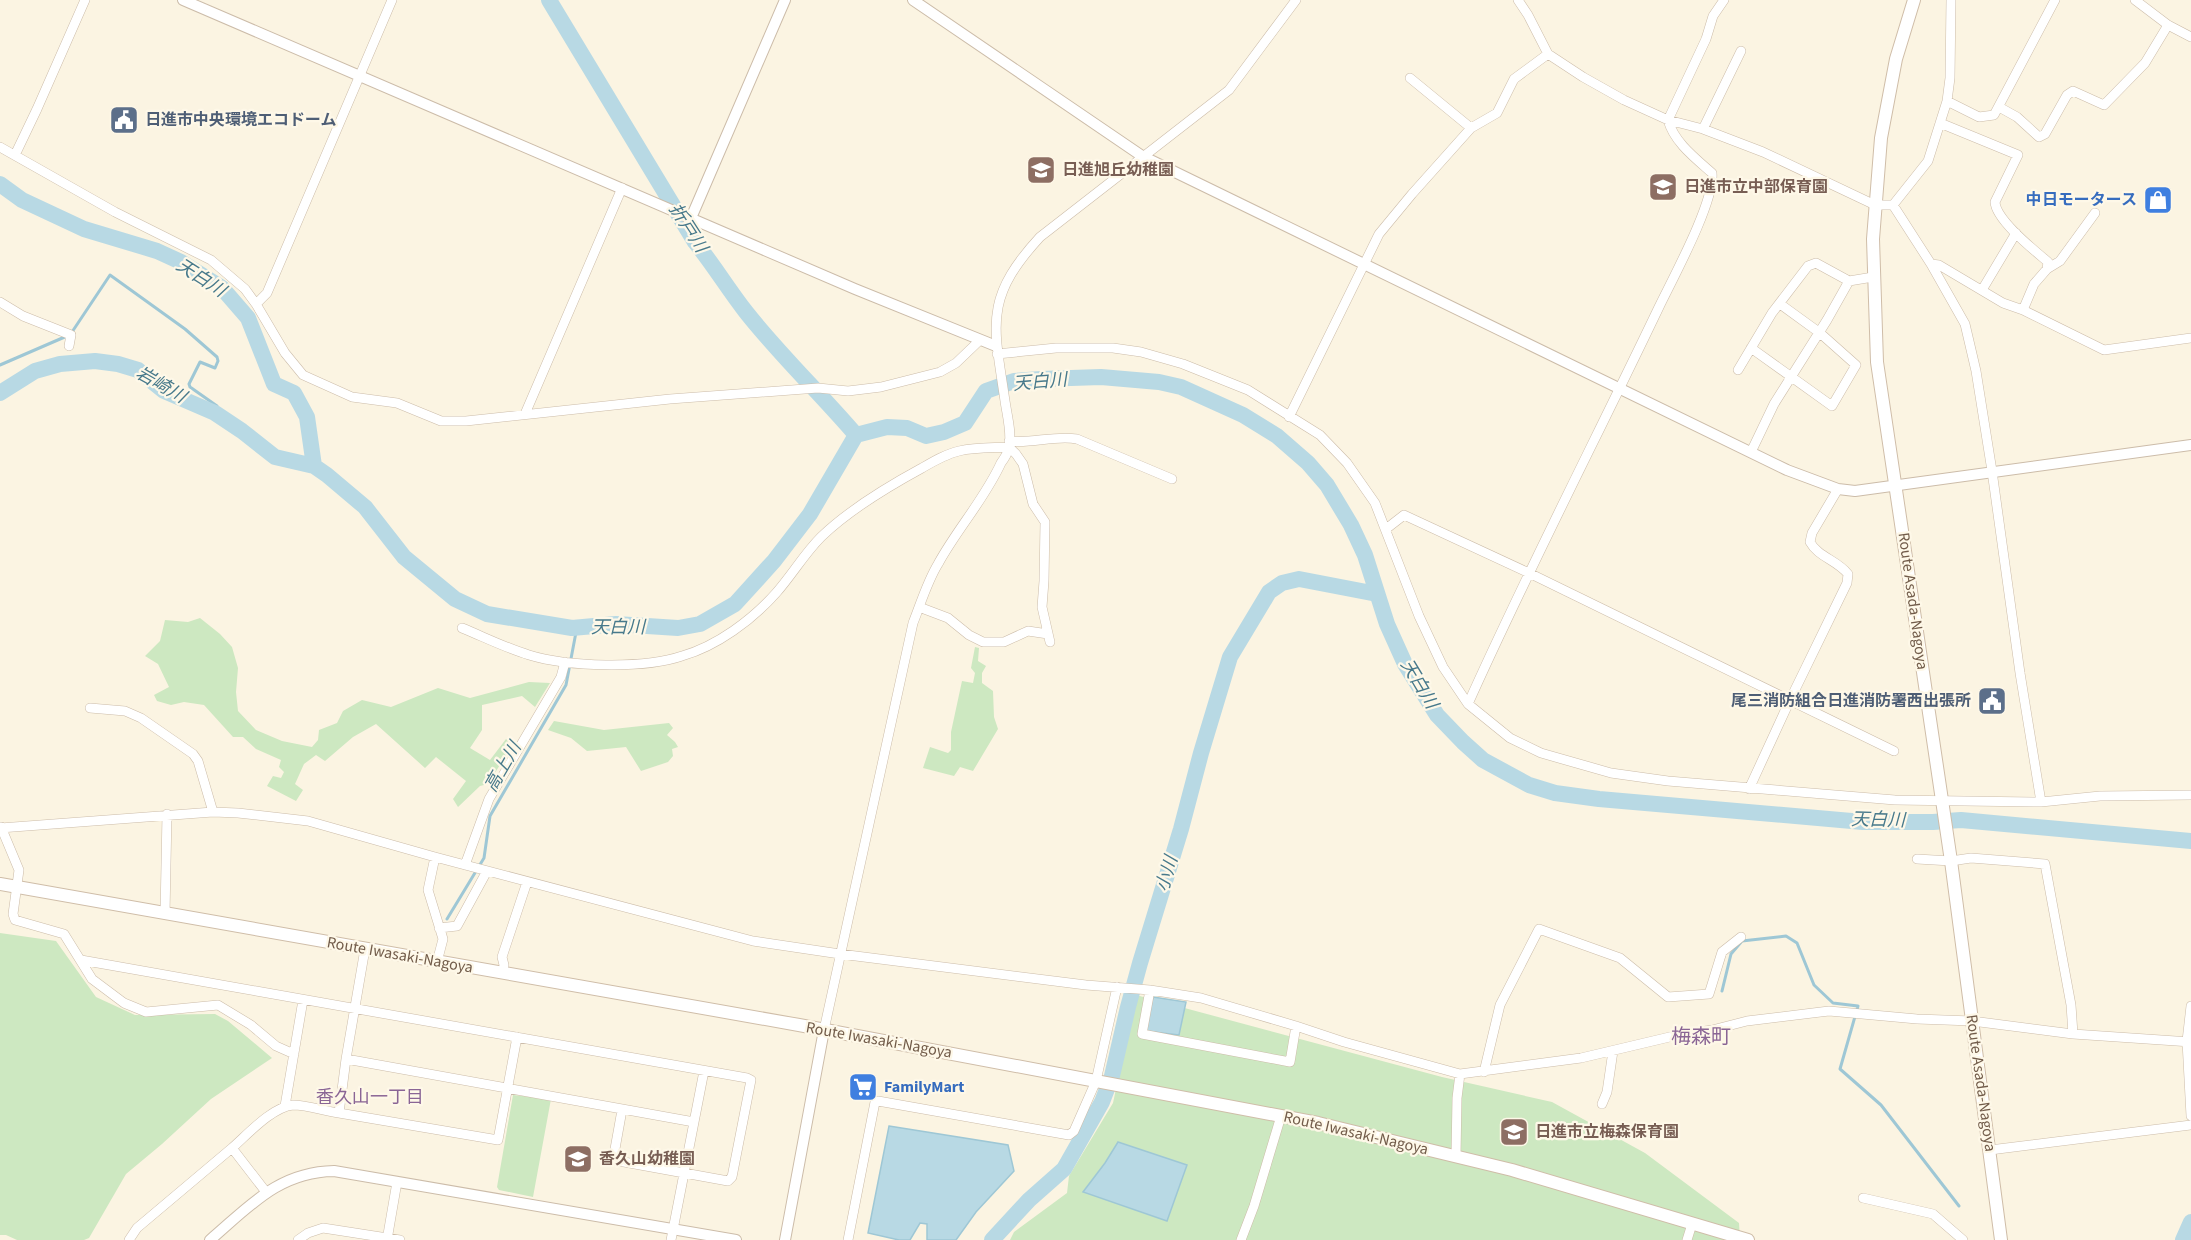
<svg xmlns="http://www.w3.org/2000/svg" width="2191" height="1240" font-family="'Source Sans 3','Noto Sans JP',sans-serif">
	<rect width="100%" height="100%" fill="#fbf4e2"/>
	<path fill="#cde8c1" d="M200,618L220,634L232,647L238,668L236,692L238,711L256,730L282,741L312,747L318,740L319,730L337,723L343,711L362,700L391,707L438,688L470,698L529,682L550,683L535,707L522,696L482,705V730L470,748L490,760L506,739L513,744L488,784L480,786L458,807L453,799L466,781L436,757L425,768L376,724L353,737L325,761L316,755L304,764L295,784L303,790L296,801L267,786L273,776L281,778L284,772L279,767L281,760L256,749L243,737H233L204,705L184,702L171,705L157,701L154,695L169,687L158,664L145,656L160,641L165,620L188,622Z
		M975,647L979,648L978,661L986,666L982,673V683L993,691L994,717L998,729L973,771L960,767L954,776L923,768L930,747L948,753L951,750V732L962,681L973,683L975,673L971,668Z
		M554,721L604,730L669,723L673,728L667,735L675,742L678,747L672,749L673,756L668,762L641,771L626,747L587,751L571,738L548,730Z
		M0,933L56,941L96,997L135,1015L215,1014L228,1021L272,1058L211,1099L162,1144L126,1174L89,1238L84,1240H17L6,1235H0Z
		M1136,995L1442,1077L1552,1102L1645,1153L1739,1223L1740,1240H1010L1014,1232L1067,1193L1069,1176L1113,1103Z
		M513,1095L551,1099L533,1197L499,1190L497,1187Z"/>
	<path fill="#b8d9e4" stroke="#9ec7d5" stroke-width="1.5" d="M1153,997L1186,1002L1179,1035L1145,1031Z
		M889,1126L1008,1145L1014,1171L976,1212L956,1240H927V1224L920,1223L910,1240H899L868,1233Z
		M1118,1142L1187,1165L1167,1221L1083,1192L1105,1163Z"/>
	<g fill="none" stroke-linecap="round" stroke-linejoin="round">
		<path stroke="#9ec7d5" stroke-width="3" d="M72,332L110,275L185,329L217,357L218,361L215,368L200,362L189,384L190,387L217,406L215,413
			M0,365L67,336
			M447,919L484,858L490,816L566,685L577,627
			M1722,991L1731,954L1742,941L1786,936L1797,943L1814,985L1833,1003L1858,1006L1840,1069L1881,1105L1959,1206"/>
		<path stroke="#b8d9e4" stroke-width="16" d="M549,0L695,242C713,264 728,289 746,312C780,355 820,393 856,435
			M0,184L22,200L84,229L157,251L181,262L222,288L248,318L274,384L294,393L307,417L314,466
			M0,393L35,371L60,364L95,361L118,364L138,370L164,391L215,413L242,431L275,457L314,466L327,475L365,507L404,557L455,599L487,614L572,628L616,624L678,628L700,624L735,604L774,561L810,514L856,435L887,427L907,428L926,436L944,432L965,423L986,391L1014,381L1041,379L1101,377L1159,382L1181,387L1243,415L1277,436L1308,463L1327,485L1351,525L1365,555L1387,624L1405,664L1437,715L1463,742L1483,760L1529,785L1555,793L1599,799L1863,822H1933L1961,820L2191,841
			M992,1240L1029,1200L1064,1169L1102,1102L1112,1076L1128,1007L1140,963L1181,829L1201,753L1230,657L1269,592L1282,583L1299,579L1377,594
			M2183,1240L2191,1222"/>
		<g stroke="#ccbca9" stroke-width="10">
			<path id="minor" d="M1518,0L1528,15L1548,54L1583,77L1624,100L1668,120L1703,129L1763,152L1875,205H1893
				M1951,0L1950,78L1947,101L1928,161L1893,205L1931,264L1965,324L1976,371L1992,471L2020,673L2041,802
				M2135,0L2168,25L2191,37
				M1410,78L1471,128
				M1947,101L1979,117L1994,115L2055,0
				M1999,107L2017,117L2039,137L2045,134L2067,95L2073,91L2104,105L2145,63L2168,25
				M1940,123L2018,155L1995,202C1996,220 2034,250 2048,262L2047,269L2034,284L2023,310
				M1703,129L1741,51
				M0,147L115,212L211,260L245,289L256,304L285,353L303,375L352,397L397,403L441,421H466L670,399L818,388L848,391L881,387L940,372L956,363L979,341
				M15,155L37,109L85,0
				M1931,264L1939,265L2003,303L2023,310L2104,350L2191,338
				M2047,269L2060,261L2095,213
				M1982,290L2016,233
				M0,302L23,316L71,335L69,346
				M256,304L267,293L392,0
				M1751,348L1832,406L1856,365L1820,333L1780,304
				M997,354L1056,348H1113L1141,352L1183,364L1248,390L1320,435L1347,463L1375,503L1419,616L1443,667L1468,704L1510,738L1541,753L1611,773L1668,781L1895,800L2041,802L2100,796L2191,795
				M1738,370L1772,313L1808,266L1816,263L1849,281L1873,277
				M525,414L622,188
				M1289,417L1379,234L1412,194L1471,128L1497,113L1514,79L1548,54
				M1009,441C1032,444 1054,435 1077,439L1172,479
				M1751,452L1774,404L1827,320L1849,281
				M1386,529L1404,515L1529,573L1894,751
				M919,607L948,618L969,635L983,642H1004L1028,631L1048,634
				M462,628C484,637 506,648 529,655C568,667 644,669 682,656C717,646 752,620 776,593C792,575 804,554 821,537C850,509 887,487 922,468C934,461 946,454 959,451C975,447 993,448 1009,447L1016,454L1023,464L1033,504L1045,522L1044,581L1042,607L1050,642
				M1468,704C1528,570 1596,439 1659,307C1673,278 1715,201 1712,173C1695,158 1674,142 1668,120L1706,39L1713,16L1724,0
				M90,708L125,711L141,718L193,754L198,761L213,812
				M1749,789L1790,700L1847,583L1848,574C1837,560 1818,557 1810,542L1812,533L1838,489
				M1,827L19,870L13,914L15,920L64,934L92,979L124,1003L146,1012L218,1005L251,1025L276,1046L294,1054
				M0,828L213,812L238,813L308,821L435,857L753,941L840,954L1086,985L1150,990L1201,998L1296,1026L1344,1042L1460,1074L1581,1058L1678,1035L1712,1030L1747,1021L1829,1011L1917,1019L1972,1021L2073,1034L2191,1042
				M435,857L428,890L443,939L437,962
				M1917,859L1951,861L1971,858L2045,864L2071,1005L2073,1034
				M465,865L489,799L561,677L565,662
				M165,914L167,814
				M439,928L457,926L487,871
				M81,960L747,1078L751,1080L732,1177L728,1181L613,1160L622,1110
				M503,973L504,965L502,957L527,882
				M1150,990L1142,1034L1290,1062L1296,1026
				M2191,1006L2187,1041L2191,1116
				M824,1030L913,623C921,603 927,582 938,564C957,529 984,500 1001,463C1004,459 1008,452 1009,447C1012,433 1007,415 1005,401C994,325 983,299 1040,237L1229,90L1296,0
				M346,1059L694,1122
				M1484,1072L1500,1005L1539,929L1620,958L1668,997L1709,994L1722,952L1741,937
				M1602,1104L1607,1092L1613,1051
				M285,1106L303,1000
				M339,1113L498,1140L517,1037
				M1990,1150L2191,1125
				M1456,1155L1457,1098L1460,1074
				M266,1192L232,1148C247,1135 272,1107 293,1105C307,1105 325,1111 339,1113L346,1059L365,949
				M1863,1198L1933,1214L1963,1240
				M129,1240L137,1228L232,1148
				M298,1240L308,1233L323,1228L400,1240
				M387,1240L397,1182
				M671,1240L704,1071
				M848,1240L875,1102L878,1101L1069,1135L1074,1131L1096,1081L1117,987
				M1241,1240L1254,1206L1281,1116
				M1687,1240L1692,1224"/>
		</g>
		<g stroke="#ccbca9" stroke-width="12">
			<path id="tertiary" d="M183,0L855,289L996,346
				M913,0L1142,156L1787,470L1838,489L1855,491L2191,445
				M691,218L785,0
				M210,1240C249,1207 278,1172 334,1171L736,1240
				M785,1240L824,1030"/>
		</g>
		<g stroke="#cfbda8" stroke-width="14">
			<path id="secondary" d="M1914,0L1896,59L1881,138L1873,239L1877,362L1951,861L2001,1240
				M0,884L799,1025L1318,1123L1512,1170L1748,1240"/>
		</g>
		<use href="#minor" stroke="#fff" stroke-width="9"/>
		<use href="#tertiary" stroke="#fff" stroke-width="10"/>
		<use href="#secondary" stroke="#fff" stroke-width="12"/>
	</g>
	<defs>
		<g id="civic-square" transform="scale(1.5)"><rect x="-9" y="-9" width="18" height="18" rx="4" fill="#5c6f8a" stroke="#fef8e8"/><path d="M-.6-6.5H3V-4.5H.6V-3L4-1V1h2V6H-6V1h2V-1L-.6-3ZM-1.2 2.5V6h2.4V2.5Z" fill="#fff"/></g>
		<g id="school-square" transform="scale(1.5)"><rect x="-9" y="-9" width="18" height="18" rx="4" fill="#8d6e63" stroke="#fef8e8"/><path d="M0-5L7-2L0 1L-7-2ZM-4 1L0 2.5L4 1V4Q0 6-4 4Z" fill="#fff"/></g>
		<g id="shop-square" transform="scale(1.5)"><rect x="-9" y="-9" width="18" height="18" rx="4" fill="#3f7fe0" stroke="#fef8e8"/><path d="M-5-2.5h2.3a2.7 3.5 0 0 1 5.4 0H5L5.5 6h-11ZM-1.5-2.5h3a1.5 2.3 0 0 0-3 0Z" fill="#fff"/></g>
		<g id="supermarket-square" transform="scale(1.5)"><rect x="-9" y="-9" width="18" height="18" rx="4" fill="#3f7fe0" stroke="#fef8e8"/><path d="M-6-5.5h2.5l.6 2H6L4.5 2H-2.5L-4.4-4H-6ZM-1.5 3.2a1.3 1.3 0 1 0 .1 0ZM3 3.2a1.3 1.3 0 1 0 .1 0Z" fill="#fff"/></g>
	</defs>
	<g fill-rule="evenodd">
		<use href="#civic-square" x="124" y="120"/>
		<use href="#school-square" x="1041" y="170"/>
		<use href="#school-square" x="1663" y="187"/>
		<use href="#shop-square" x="2158" y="200"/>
		<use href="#civic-square" x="1992" y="701"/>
		<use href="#supermarket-square" x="863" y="1087"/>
		<use href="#school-square" x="1514" y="1132"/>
		<use href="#school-square" x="578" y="1159"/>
	</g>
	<g text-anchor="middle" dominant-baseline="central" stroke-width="4.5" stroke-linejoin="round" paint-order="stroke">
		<g font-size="16" font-weight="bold" fill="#4e5e75" stroke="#fef8e8" text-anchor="start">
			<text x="145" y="120">日進市中央環境エコドーム</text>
			<text x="1971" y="701" text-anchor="end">尾三消防組合日進消防署西出張所</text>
		</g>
		<g font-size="16" font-weight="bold" fill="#785e54" stroke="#fef8e8" text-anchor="start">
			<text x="1062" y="170">日進旭丘幼稚園</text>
			<text x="1684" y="187">日進市立中部保育園</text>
			<text x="1535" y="1132">日進市立梅森保育園</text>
			<text x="599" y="1159">香久山幼稚園</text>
		</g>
		<g font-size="16" font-weight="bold" fill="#366cbe" stroke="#fef8e8" text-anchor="end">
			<text x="2137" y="200">中日モータース</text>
			<text x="884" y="1087" text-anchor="start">FamilyMart</text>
		</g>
		<g font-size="16" fill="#725c4a" stroke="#fef8e8">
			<text transform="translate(1913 601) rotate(82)">Route Asada-Nagoya</text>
			<text transform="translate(400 955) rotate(10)">Route Iwasaki-Nagoya</text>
			<text transform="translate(879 1040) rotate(10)">Route Iwasaki-Nagoya</text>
			<text transform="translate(1981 1083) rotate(82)">Route Asada-Nagoya</text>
			<text transform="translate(1356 1133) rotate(13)">Route Iwasaki-Nagoya</text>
		</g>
		<g font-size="18" font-style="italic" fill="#47798b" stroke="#fef8e8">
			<text transform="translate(688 228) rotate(57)">折戸川</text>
			<text transform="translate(201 278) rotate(33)">天白川</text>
			<text transform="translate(1040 382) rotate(-5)">天白川</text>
			<text transform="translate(161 385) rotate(30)">岩崎川</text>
			<text x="618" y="627">天白川</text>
			<text transform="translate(1419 684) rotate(59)">天白川</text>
			<text transform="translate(503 767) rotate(-60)">高上川</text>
			<text transform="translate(1878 820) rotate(1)">天白川</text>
			<text transform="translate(1167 874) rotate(-74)">小川</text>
		</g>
		<g font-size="18" fill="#8a6595" stroke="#fef8e8">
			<text x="370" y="1097">香久山一丁目</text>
		</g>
		<g font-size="20" fill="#8a6595" stroke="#fef8e8">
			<text x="1701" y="1037">梅森町</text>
		</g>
	</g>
</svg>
